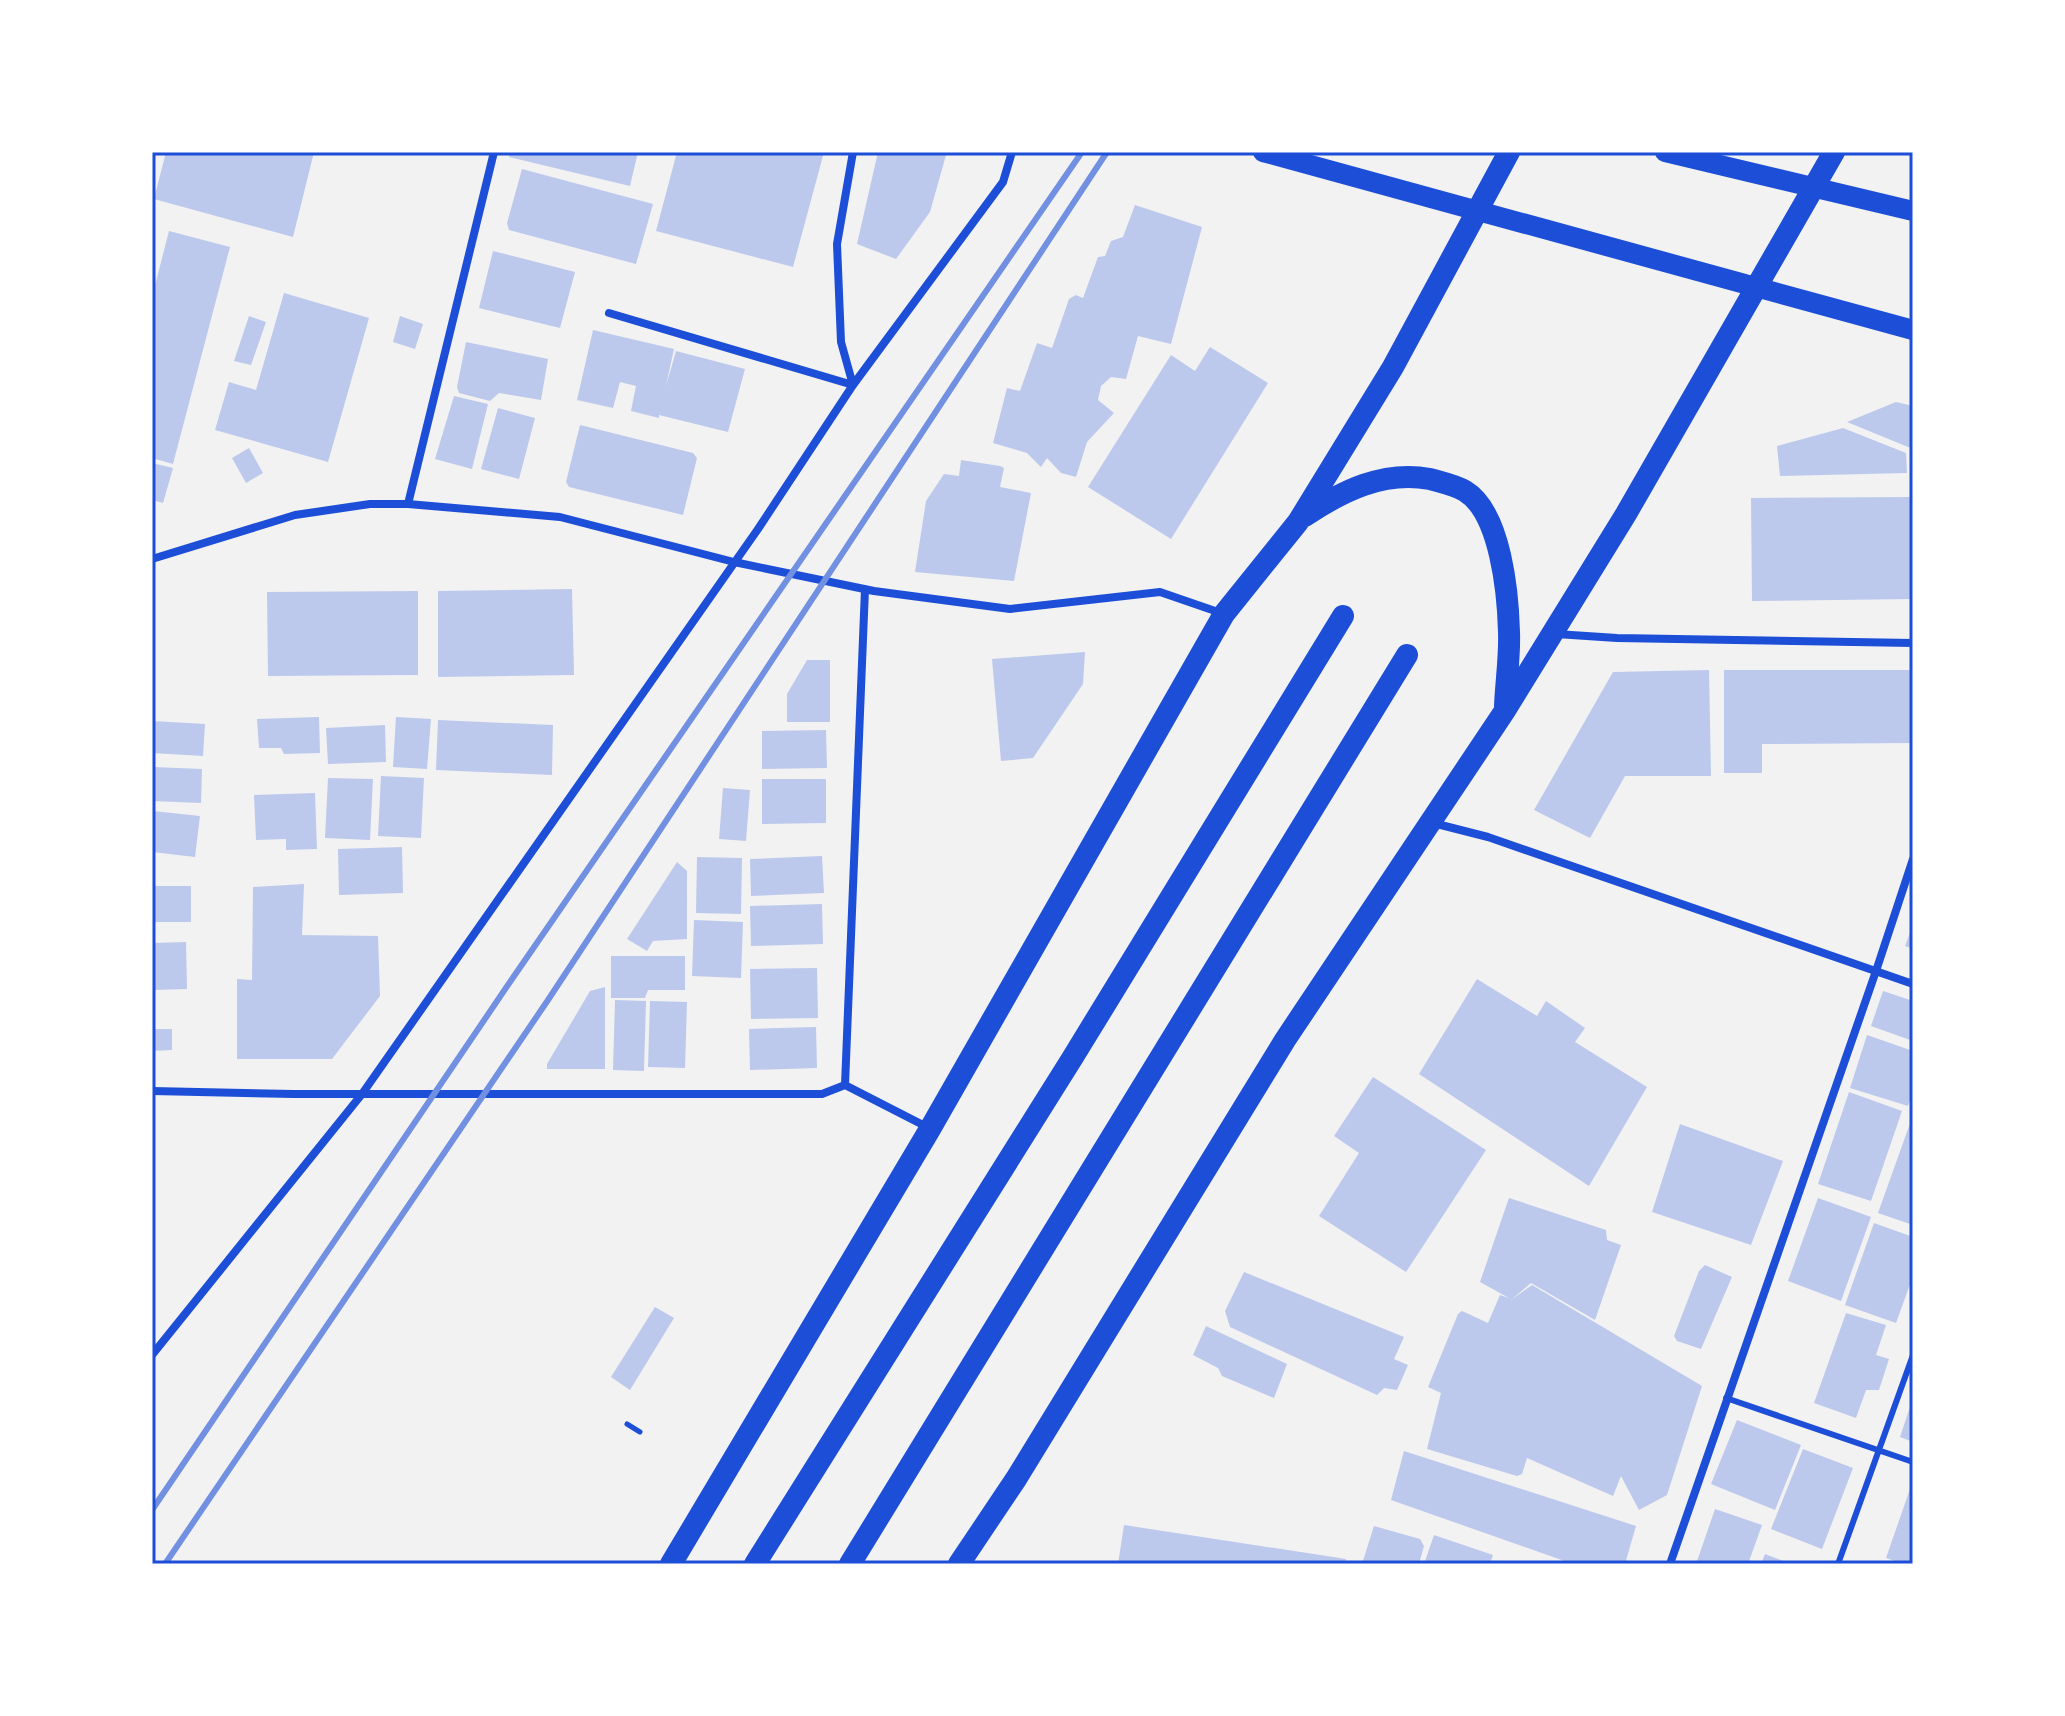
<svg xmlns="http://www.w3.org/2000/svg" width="2065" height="1716" font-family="'Work Sans',sans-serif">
	<rect width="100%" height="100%" fill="#f2f2f2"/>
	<path fill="#bdc9ec" d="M166,152H314L293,237L154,199Z
		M510,152H638L630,186L509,157Z
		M677,152H824L793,267L656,231Z
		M878,152H937L946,155L930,212L896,259L857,244Z
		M522,169L653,204L636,264L509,230L507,223Z
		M1135,205L1202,227L1171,344L1138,336L1126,379L1111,377L1101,386L1098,400L1114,413L1087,442L1076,477L1061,473L1047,458L1041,467L1027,453L993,443L1007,388L1020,391L1037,343L1052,348L1069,299L1076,295L1083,298L1098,257L1105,256L1111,241L1123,237Z
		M169,231L230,247L173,464L152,458V297Z
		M493,251L575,272L560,328L479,308Z
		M284,293L369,318L328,462L215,430L229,382L256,390Z
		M249,316L266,322L251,365L234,361Z
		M400,316L423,324L415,349L393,342Z
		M593,330L674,349L666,386L676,351L745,369L728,432L659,415V418L631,411L636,386L620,382L613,408L577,400Z
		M466,342L548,359L541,400L499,393L490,401L459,393L457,387Z
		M1210,347L1268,383L1171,539L1088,487L1171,355L1195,371Z
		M454,396L488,404L472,469L435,459Z
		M1896,402L1913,406V449L1847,422Z
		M498,408L535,418L519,479L481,469Z
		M580,425L693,453L697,458L683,515L569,487L566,482Z
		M1843,428L1906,453L1907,473L1780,476L1777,446Z
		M249,448L263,473L246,483L232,458Z
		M961,460L1000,466L1004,468L1000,487L1031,493L1014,581L915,572L926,501L944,474L959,476Z
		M152,463L173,468L163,503L152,500Z
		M1913,497V599L1752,601L1751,498Z
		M572,589L574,675L438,677V591Z
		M418,591V675L268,676L267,592Z
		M1085,652L1083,684L1033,758L1001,761L992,659Z
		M807,660H830V722H787V694Z
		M1709,670L1711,776H1625L1590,838L1534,810L1613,672Z
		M1724,670H1913V743L1762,744V773H1724Z
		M319,717L320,753L284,754L281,748H259L257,719Z
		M396,717L431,719L427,769L393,767Z
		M438,720L553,725L552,775L436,770Z
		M153,721L205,724L203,756L152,753Z
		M385,725L386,762L328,764L326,728Z
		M826,730L827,768L762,769V731Z
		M153,767L202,769L201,803L152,801Z
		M381,776L424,778L421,838L378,836Z
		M328,778L373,779L370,840L325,838Z
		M762,779H826V823L762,824Z
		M723,788L750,790L746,841L719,839Z
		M315,793L317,849L286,850V839L256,840L254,795Z
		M153,811L200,816L195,857L152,852Z
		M402,847L403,893L339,895L338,849Z
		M822,856L824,893L751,896L750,859Z
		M697,857L742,858L741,914L696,913Z
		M677,862L687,871V939L653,941L647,951L627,939Z
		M304,884L302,935L378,936L380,996L332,1059H237V979L252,980L253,887Z
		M152,886H191V922H152Z
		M822,904L823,944L751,946L750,906Z
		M694,920L743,922L741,978L692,976Z
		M1913,925V949L1905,946Z
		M186,942L187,989L152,990V943Z
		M611,956H685V990H648L645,998H611Z
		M817,968L818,1018L751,1019L750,969Z
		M1477,979L1537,1016L1546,1001L1585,1028L1575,1042L1647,1087L1589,1186L1419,1074Z
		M605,987V1069H547V1064L590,991Z
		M1883,991L1913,1001V1041L1871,1026Z
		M615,1000L646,1001L644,1071L613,1070Z
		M650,1001L687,1002L685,1068L648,1067Z
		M816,1027L817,1068L750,1070L749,1029Z
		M152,1029H172V1050L152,1051Z
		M1867,1035L1913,1051V1091L1908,1106L1850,1088Z
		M1373,1077L1486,1150L1406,1272L1319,1216L1359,1153L1334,1136Z
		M1849,1092L1902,1111L1871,1201L1818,1184Z
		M1913,1115V1225L1878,1213Z
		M1680,1124L1783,1161L1751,1245L1652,1212Z
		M1509,1198L1606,1230L1607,1240L1621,1245L1595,1320L1531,1283L1511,1300L1532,1285L1702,1386L1667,1495L1639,1510L1621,1476L1613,1496L1527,1458L1522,1474L1517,1476L1427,1449L1441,1393L1428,1387L1458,1314L1462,1311L1488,1323L1500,1295L1509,1298L1480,1282Z
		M1818,1198L1871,1217L1841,1301L1788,1281Z
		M1874,1223L1913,1237V1276L1896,1323L1845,1305Z
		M1705,1265L1732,1277L1701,1349L1677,1341L1674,1336L1699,1271Z
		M1244,1272L1404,1337L1394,1359L1408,1365L1397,1390L1384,1388L1377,1395L1230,1327L1225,1311Z
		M655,1307L674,1318L630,1390L611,1377Z
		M1846,1313L1886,1325L1876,1355L1889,1359L1879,1390H1866L1856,1418L1814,1403Z
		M1206,1326L1287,1364L1274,1398L1222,1376L1218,1368L1193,1355Z
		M1912,1401H1913V1442L1900,1437Z
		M1737,1420L1801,1445L1775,1510L1711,1484Z
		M1803,1449L1853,1468L1822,1549L1771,1529Z
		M1404,1451L1636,1526L1625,1564H1573L1391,1500Z
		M1910,1489L1913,1490V1564H1904L1886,1558Z
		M1715,1509L1762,1525L1748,1564H1696Z
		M1124,1525L1346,1559L1345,1564H1118Z
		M1374,1526L1420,1539L1424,1546L1419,1564H1362Z
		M1434,1535L1493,1555L1490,1564H1424Z
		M1765,1554L1791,1564H1761Z"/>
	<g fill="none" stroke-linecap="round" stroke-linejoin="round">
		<path stroke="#1d4ed8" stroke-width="5" d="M627,1424L640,1432"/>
		<path stroke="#1d4ed8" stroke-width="6" d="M1726,1398L1913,1462
			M1838,1564L1913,1355"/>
		<path stroke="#1d4ed8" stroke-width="8" d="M853,152L837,244L841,342L853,385
			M609,313L853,385
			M408,504L494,152
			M152,559L295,515L370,504H408L560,517L734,562L874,591L1010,609L1160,592L1221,613
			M1556,634L1617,638L1913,643
			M1433,823L1488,837L1913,984
			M845,1085L865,589
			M152,1091L294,1094H822L845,1085L927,1127
			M152,1355L362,1094L758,529L853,385L1003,182L1012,152
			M1670,1564L1876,971L1913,859"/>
		<path stroke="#1d4ed8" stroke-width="20" d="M1263,152L1913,330
			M1665,152L1913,211"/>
		<path stroke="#1d4ed8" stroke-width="22" d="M1305,516C1342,491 1384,470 1430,479C1440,482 1455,485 1465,491C1501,513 1508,594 1509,632C1510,656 1506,682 1505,706
			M671,1564L930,1129L1224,614L1298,522L1393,367L1509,152
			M755,1564L1073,1057L1343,616
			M850,1564L1407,655
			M959,1564L1016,1479L1285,1040L1504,712L1626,514L1834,152"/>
		<path stroke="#7290e2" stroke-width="6" d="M152,1510L510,982L1082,152
			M165,1564L548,1000L1107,152"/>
	</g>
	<rect width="2065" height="1716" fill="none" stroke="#ffffff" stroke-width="308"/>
	<rect x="154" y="154" width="1757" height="1408" fill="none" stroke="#1d4ed8" stroke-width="3"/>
</svg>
